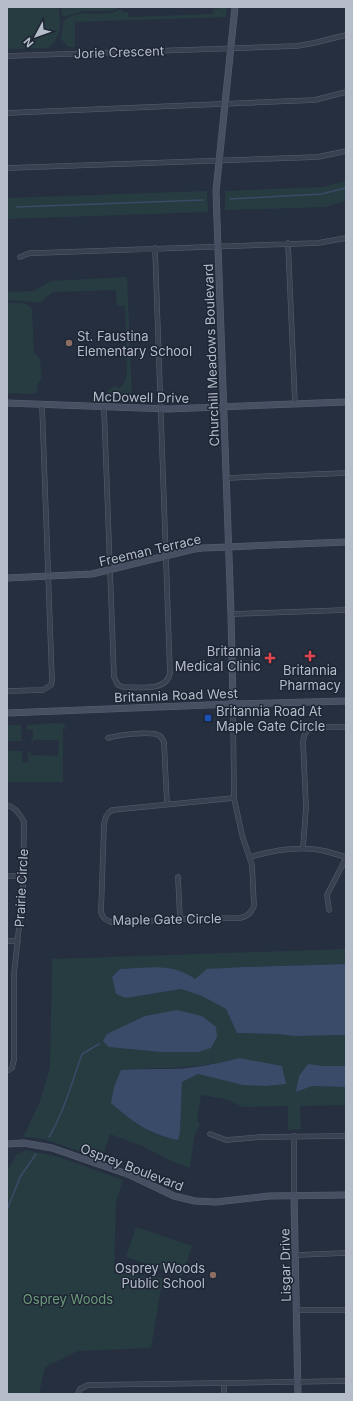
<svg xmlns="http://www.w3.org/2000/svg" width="353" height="1401" font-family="Inter,sans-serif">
	<rect width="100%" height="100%" fill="#252f40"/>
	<path fill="#273c41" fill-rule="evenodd" d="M7,7H59C60,23 63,37 48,48L7,49Z
		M61,7H120L113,11H82L64,17L62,14Z
		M219,7H227L226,17L75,22V47H68L61,39L63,22C78,5 104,20 121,9L123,12H128L129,17L213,14V9H218Z
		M346,181V201L325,207L225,210V191L323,187Z
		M207,191L208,212L7,219V198Z
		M127,277L132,398L107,397L108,390L116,386L119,389C124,384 126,380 127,373L125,306H117L116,290L53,292L40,303L24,301L7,300V279L8,292L34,291L51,281Z
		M7,303C17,303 26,301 32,309L34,352L40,359L42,378L38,384L37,392L34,394L7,393Z
		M56,723L64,724L66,729H63V782H7V751H22V762H28V752H30V755L58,756L59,740H33V742H31V740L33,739V730H27V725Z
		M7,725H21L22,741H7Z
		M346,949V964L245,967L195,979L162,967L120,969L112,977L126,998L181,989L202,996L226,1009L237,1033L277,1034L295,1036L346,1035V1066H323L308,1064L296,1092L312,1086L346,1087V1105L300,1106L301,1129L288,1130V1106L243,1107L225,1099L201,1095L197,1121L200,1124L194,1137L190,1168L174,1162L142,1146L110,1134L102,1159L44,1139L23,1137L39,1104L50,1068L52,959ZM211,1048L199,1052H160L126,1049ZM239,1058L216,1078L198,1074L182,1082L180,1132L159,1135L135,1123L111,1103L146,1068C178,1069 208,1066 239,1058Z
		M26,1150L59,1157L123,1180L116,1202L114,1273L163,1278L151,1348L78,1351L45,1367L39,1394H7V1171L17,1154Z
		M136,1227L192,1246L182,1276L126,1257Z"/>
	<path fill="#3a4b69" d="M346,964V1035L295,1036L277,1034L237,1033L226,1009L202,996L181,989L126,998L116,994L112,977L120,969C147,968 172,962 195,979L207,969L245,967Z
		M177,1010L202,1016L216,1027L217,1037L211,1048L199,1052H160L109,1047L103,1041L107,1034L145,1016Z
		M239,1058L282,1066L286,1084L266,1086L243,1085L198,1074L182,1082L180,1132L178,1140C147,1133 134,1123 111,1103L114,1087L121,1070C137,1069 152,1069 168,1069C192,1069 216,1064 239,1058Z
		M308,1064L323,1066H346V1087L312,1086L296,1092L299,1076Z"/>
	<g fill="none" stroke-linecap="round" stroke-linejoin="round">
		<path stroke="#3a4b69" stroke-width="1.5" d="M230,199L321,194L346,188
			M17,207L203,200
			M49,1137C64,1112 72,1082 82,1054L99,1044
			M7,1210L20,1177L36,1154"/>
		<g stroke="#575f6d" stroke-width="5.5">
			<path id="street" d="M7,56L297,46L314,43L346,35
				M7,113L315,100L346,92
				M7,168L318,157L346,151
				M288,243L295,404
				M20,257L30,253H37L318,243L346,238
				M104,408L114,677L118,685L123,687C138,687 167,692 170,673L155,248
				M227,478L346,473
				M231,614L346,610
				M7,691L43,690L51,685L52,681L42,405
				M233,704L234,798L242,835L252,865L254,906C251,913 248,916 240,918L180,919L114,923C107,921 103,919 101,912L104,825C105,818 106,814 112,810L234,798
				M108,738C118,735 149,731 158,735C162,736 162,739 164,742L167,804
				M7,805C16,808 20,814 24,822L23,890L14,974V1060L12,1068L7,1071
				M303,848L306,807L303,741C304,738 304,734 306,732C314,725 336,727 346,727
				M250,857C274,850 300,845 325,851C332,853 339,855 346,857
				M7,876H23
				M178,877L180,919
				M329,910L327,895L346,858
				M7,941H18
				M210,1134L226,1140L261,1137L346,1136
				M294,1136V1195
				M296,1255L346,1253
				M296,1310H346
				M224,1383V1394
				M78,1394L80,1389L88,1385L346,1381"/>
		</g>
		<g stroke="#575f6d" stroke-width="7">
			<path id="secondary" d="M7,403L168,409L346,402
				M7,578L92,574L194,549L203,548L346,542
				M233,704L231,614L216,191L235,7
				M7,713L233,704L346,701
				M7,1144L24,1143L52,1148L130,1175L174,1196L195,1201L216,1202L269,1196L346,1195
				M294,1195L298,1394"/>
		</g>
		<use href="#street" stroke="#394150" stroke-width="4.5"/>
		<use href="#secondary" stroke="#475063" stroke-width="6"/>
	</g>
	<g fill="#8d6e63" stroke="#1e2635" stroke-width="1.5">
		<circle cx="69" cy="343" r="4"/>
		<circle cx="213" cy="1275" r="4"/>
	</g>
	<g fill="#e0444e" stroke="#1e2635" stroke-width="1.5">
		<path d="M308 650h4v4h4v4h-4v4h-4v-4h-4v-4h4z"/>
		<path d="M268 652h4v4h4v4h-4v4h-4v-4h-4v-4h4z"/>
	</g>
	<rect fill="#1a4fb4" stroke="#1e2635" stroke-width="1.5" x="204" y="714" width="8" height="8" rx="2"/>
	<g text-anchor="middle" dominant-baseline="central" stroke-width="3" stroke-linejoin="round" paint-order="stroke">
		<g font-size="13" fill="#b5bcca" stroke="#1e2635">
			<text transform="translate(119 52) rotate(-2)">Jorie Crescent</text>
			<text transform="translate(211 355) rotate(-92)">Churchill Meadows Boulevard</text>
			<text transform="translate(141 397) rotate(1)">McDowell Drive</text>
			<text transform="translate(150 550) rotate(-13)">Freeman Terrace</text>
			<text transform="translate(176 695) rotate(-2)">Britannia Road West</text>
			<text transform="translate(21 888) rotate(-87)">Prairie Circle</text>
			<text transform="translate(167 919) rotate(-1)">Maple Gate Circle</text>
			<text transform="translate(132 1167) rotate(21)">Osprey Boulevard</text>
			<text transform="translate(285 1265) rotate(-91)">Lisgar Drive</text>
		</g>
		<g font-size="13" fill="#b5bcca" stroke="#1e2635" text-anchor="start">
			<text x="77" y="336">St. Faustina<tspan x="77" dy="15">Elementary School</tspan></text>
			<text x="261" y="651" text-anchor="end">Britannia<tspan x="261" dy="15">Medical Clinic</tspan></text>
			<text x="310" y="670" text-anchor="middle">Britannia<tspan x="310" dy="15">Pharmacy</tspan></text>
			<text x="216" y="711">Britannia Road At<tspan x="216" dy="15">Maple Gate Circle</tspan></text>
			<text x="205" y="1268" text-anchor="end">Osprey Woods<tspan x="205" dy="15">Public School</tspan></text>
		</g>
		<g font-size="13" fill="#6c9c7a" stroke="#1e2635">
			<text x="68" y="1299">Osprey Woods</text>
		</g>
	</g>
	<rect width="353" height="1401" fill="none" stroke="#b5bcca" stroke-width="16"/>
	<g transform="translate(36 36) rotate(229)" stroke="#1e2635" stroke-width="3" paint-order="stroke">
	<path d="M0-3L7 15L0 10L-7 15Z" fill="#b5bcca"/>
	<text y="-6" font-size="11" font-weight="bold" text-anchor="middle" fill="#b5bcca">N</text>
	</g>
</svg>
